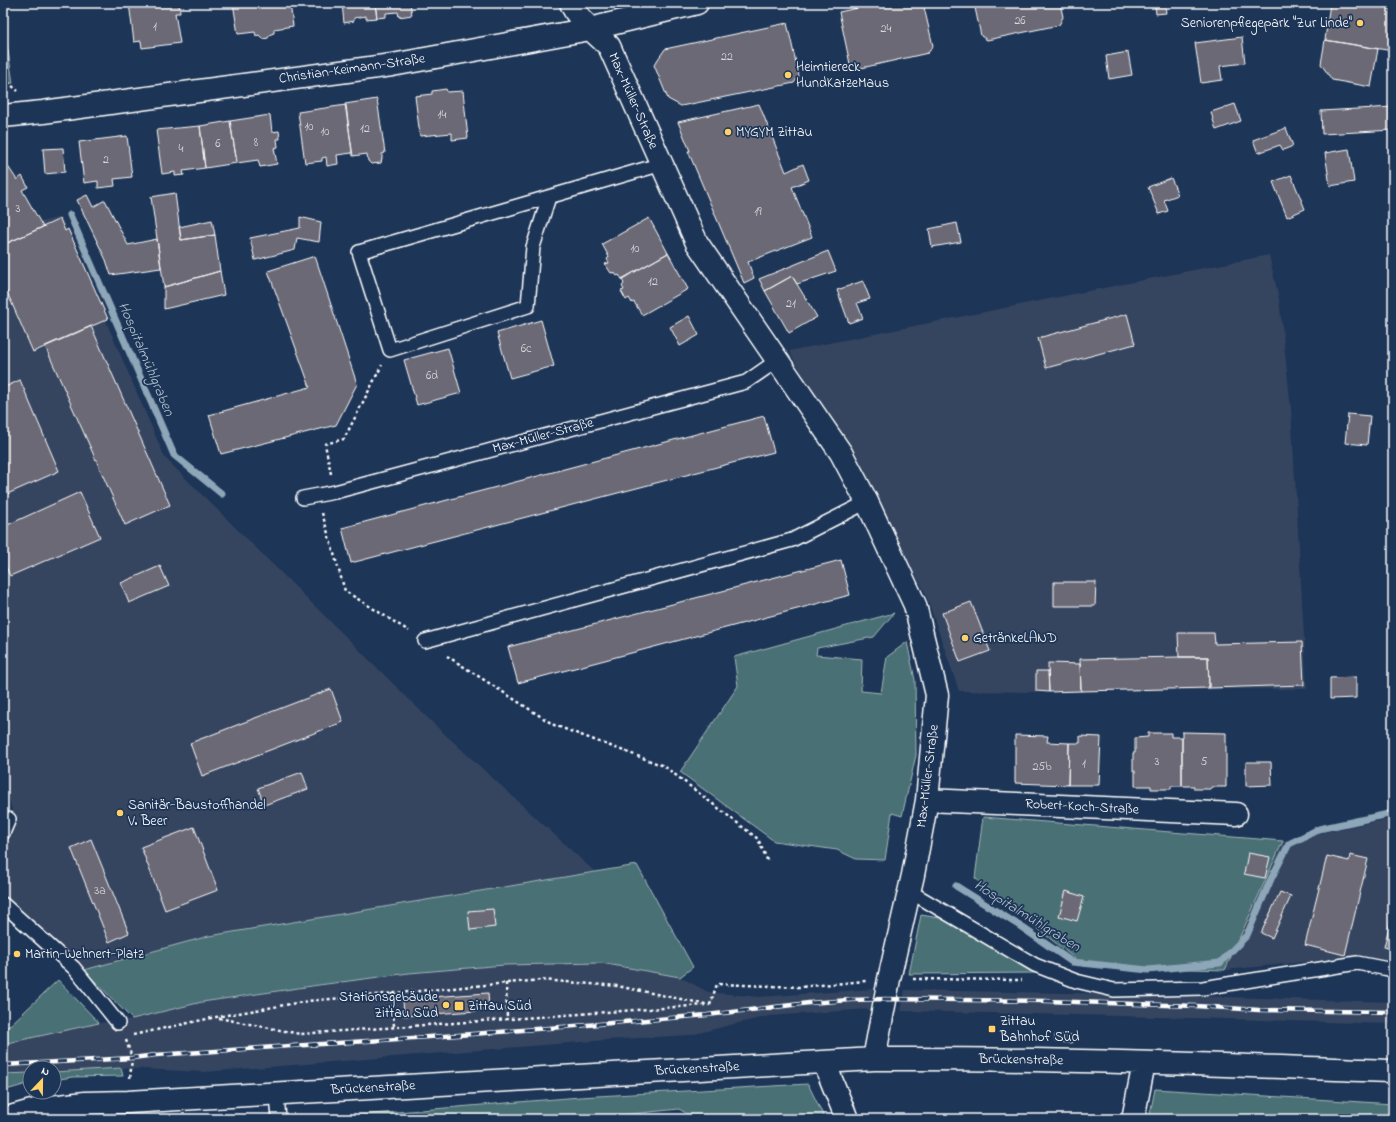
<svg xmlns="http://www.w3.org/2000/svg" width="1396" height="1122" font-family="'Indie Flower',sans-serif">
	<rect width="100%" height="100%" fill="#1d3557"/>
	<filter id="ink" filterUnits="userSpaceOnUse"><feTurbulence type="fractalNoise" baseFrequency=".025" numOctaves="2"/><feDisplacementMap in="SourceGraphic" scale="8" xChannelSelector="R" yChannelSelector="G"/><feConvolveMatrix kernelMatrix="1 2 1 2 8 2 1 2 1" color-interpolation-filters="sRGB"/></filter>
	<g filter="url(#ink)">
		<path fill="#344560" d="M61,217L165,458L437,727L595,872L209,936L84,970L3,896V853L14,818L3,776V231Z
			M1269,255L1279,299L1291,408L1307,689H1246L1038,692L959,691L925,592L789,351Z
			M1393,818V963L1352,957L1225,970L1283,841Z
			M601,963L680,977L708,992L759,997L873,989L870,1009L769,1016L730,1025L691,1035L607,1040L204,1072L121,1068L54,1072V1068H30V1073L3,1074V1044L99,1023L132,1019L202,1002L409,973L504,965Z
			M905,990L1120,994L1393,1002V1024L1121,1016L901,1011Z"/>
		<path fill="#4a7074" stroke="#a4b8ba" d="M3,19L13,83L3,84Z
			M894,613L874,637L817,648L816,655L862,659L861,691L881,693L887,657L907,642L915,680L916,755L902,816L892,813L885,860L856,859L837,850L774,841L680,772L738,686L734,657Z
			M983,817L1283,841L1225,970L1084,966L975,878Z
			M637,865L693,967L680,977L601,963L504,965L409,973L319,985L202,1002L132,1019L84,970L209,936Z
			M921,915L946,919L1037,973L909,974Z
			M58,980L99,1023L3,1044V1028L8,1027Z
			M121,1068L123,1076L72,1077L54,1080V1072Z
			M30,1073V1083L3,1091V1074Z
			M808,1084L825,1119H696L679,1109L583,1119H311L580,1097Z
			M1155,1089L1393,1104V1119H1149Z"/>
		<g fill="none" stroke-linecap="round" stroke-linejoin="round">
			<path stroke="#8da6b8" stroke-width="7" d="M70,215L174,455L222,494
				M956,886L1020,926L1072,962L1148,970L1220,963L1247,935L1271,879L1289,844L1319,829L1393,813"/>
		</g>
		<path fill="#6b6975" stroke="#fff" d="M129,3H179L180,13H175L180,43L142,48L141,41L134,42Z
			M233,3H290L293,26L274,29V33L271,34L268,38L263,39L259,35L256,36L255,32L238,34Z
			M342,3H375L377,18L366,19V16L354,18V21L344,23Z
			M375,3H410L412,15L399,17L398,12L386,13V17L377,18Z
			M881,3H923L933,46L928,53L857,69L850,64L839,12Z
			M974,3H1060L1063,17L1059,25L987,40L981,36Z
			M1117,3H1149V5L1118,6Z
			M1149,3H1188V4L1165,5L1166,13L1156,14L1155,5H1149Z
			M1330,3H1378L1393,5V51L1325,40Z
			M787,23L799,76L794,83L681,106L668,99L654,65L665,49Z
			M1242,37L1245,63L1220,66L1222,80L1201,83L1195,43Z
			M1325,40L1378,49L1371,87L1332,80L1321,64Z
			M1128,52L1132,75L1109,79L1106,56Z
			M446,89L447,92L463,91L468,138L452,140V133L420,136L415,96L432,94V91Z
			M377,99L385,153L382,154V158L381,163L371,164L368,161L367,154L353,156L345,104Z
			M759,104L786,172L803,164L809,180L792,187L812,237L748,262L754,278L744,283L688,151H690L678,122Z
			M1235,104L1241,121L1216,130L1211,112Z
			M346,105L352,153L337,155L338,164L327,166L326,157L322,158V161L305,163L298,112Z
			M1393,107V130L1322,134L1321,111Z
			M270,115L272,132L279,131L280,139H277L278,147L274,148L277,164L260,167L258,160L237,163L230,121Z
			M230,121L237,163L205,168L200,126Z
			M200,126L205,168L183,171L184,175L175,176V172L162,174L156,130Z
			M1286,128L1293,146L1283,150L1280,145L1258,153L1253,140Z
			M127,136L132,177L114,179L115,186L98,188V181L84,183L79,142Z
			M63,148L65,172L45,174L43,149Z
			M1349,149L1354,182L1330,186L1325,153Z
			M3,159L17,180L22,176L28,187L22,190L43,227L3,245Z
			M1291,175L1305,209L1287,217L1273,182Z
			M1171,178L1178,195L1164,200L1168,211L1159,214L1148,187Z
			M175,193L181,240L215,235L220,271L164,287L151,197Z
			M87,195L93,207L105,200L128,245L157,239L161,268L111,275L106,260L77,200Z
			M300,217L321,222L319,242L297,238L295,250L255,260L250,238L300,228Z
			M649,218L668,253L622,279L619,275L617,276L614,272L611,273L605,264L609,263L607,259L609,257L602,244Z
			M60,219L65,231L68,229L108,319L33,352L3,283V245Z
			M212,220L215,235L181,240L179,227Z
			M957,223L961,242L932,247L929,229Z
			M828,251L836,271L797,284L792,276L765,291L759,279Z
			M668,253L688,289L642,315L634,302L632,303L629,298L626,300L621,291L624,290L622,286L624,284L622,279Z
			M315,256L357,384L336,425L221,454L209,415L310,387L268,271Z
			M220,271L224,295L164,309V287Z
			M792,276L817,317L789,333L765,291Z
			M863,281L870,299L857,303L863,318L849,323L837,290Z
			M1127,314L1135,344L1046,368L1038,338Z
			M689,316L699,335L680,346L670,327Z
			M541,320L554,366L510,378L497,333Z
			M91,326L170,505L125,525L45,346Z
			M448,348L461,393L417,405L404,360Z
			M20,380L59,471L5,495L3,489V388Z
			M1348,414L1370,416L1367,445L1345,443Z
			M764,416L774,452L351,563L342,528Z
			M80,492L100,537L10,576L3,560V527Z
			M841,560L850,595L518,683L508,647Z
			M160,566L169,586L129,603L121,583Z
			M1054,582H1096L1095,606H1054Z
			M971,602L990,651L960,662L942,613Z
			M1178,633H1214L1215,644L1302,642L1304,685L1209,688L1208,657H1179Z
			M1179,657H1208L1209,688L1081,691L1080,659Z
			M1048,663L1080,664L1081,691L1049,692Z
			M1036,671H1048L1049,692L1036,691Z
			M1356,677V698L1330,699V678Z
			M331,689L343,722L202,776L190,743Z
			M1182,732L1226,733V787H1211V789H1194V786H1182Z
			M1148,733H1171V737H1182V786H1171V789H1151V786H1135V771H1133V753H1135V738L1148,737Z
			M1015,735L1048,736L1047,742L1069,743L1068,785L1015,783Z
			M1080,736L1101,737L1099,785H1068L1069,743H1080Z
			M1246,762H1271L1272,785L1246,786Z
			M302,772L308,789L264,805L258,788Z
			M194,827L218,890L165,910L141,847Z
			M91,839L129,933L109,942L71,848Z
			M1248,853L1270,857L1265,878L1244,874Z
			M1350,855L1368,859L1345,955L1305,945L1327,856L1349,861Z
			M1066,891L1084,897L1077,921L1059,916Z
			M1280,892L1291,896L1272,938L1261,933Z
			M493,909L495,927L470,930L468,911Z
			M1393,910V949L1384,947Z
			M488,993L489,1010L404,1016L403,999Z
			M1055,1035H1072V1043L1055,1042Z"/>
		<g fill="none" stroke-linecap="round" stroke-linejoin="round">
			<g stroke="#fff" stroke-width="16">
				<path id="service" d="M549,197L533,247L528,306L390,350L359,252C460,223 561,193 662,164
					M303,498L335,492L746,382L778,360
					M425,641L792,540L867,502
					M3,833L9,819
					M909,891L1035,965L1076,981L1114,990L1203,988L1357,963L1393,970
					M3,904L74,968L118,1023
					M277,1094L279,1119"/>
			</g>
			<g stroke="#fff" stroke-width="25">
				<path id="minor" d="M571,3C576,18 597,35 609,46L697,243L841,453L867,502L915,605L937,695L927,800L913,875L889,979L874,1059
					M3,116L43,112L392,65L590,29L697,3
					M927,800L1236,814
					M824,1062L847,1119
					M3,1119L42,1108L85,1103L128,1102L874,1059C1047,1058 1220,1065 1393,1071
					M1133,1119L1144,1063"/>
			</g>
			<path stroke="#fff" stroke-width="2.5" stroke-dasharray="3 3" stroke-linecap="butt" d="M3,78L18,91
				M331,474L325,444L344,439L382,365
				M322,513L345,591L409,631
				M447,656L554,725L664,766L758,839L768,862
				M913,979L1022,980
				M506,983L507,1018
				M392,993L394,1027
				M710,1005L717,984L799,987L866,981
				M219,1018L300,1034L705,1005
				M133,1035L216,1017L308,1001L541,980L617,986L710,1005
				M126,1040L132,1058L130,1079"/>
			<use href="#service" stroke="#1d3557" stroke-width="13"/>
			<use href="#minor" stroke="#1d3557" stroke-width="22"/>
			<g stroke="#fff" stroke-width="4.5">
				<path id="rail" d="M3,1065L132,1058L156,1055L459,1035L575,1026L707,1015L809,1003L850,1000L885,999L1046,1001L1196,1006L1259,1010L1393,1012"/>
			</g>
			<use href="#rail" stroke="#1d3557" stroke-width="3" stroke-dasharray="9" stroke-linecap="butt"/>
		</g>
	</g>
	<g fill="#ffd166" stroke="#1d3557" stroke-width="1.5">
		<circle cx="1360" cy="23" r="4"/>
		<circle cx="788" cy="75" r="4"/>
		<circle cx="728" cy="132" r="4"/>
		<circle cx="965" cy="638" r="4"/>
		<circle cx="120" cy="813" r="4"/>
		<circle cx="17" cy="954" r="4"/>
		<circle cx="446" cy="1005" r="4"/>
		<rect x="454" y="1001" width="10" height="10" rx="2"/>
		<rect x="988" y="1025" width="8" height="8" rx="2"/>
	</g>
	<g text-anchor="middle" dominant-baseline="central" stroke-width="3.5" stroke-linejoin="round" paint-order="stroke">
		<g font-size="12" fill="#dadadc">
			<text x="1020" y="21">26</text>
			<text x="155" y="27">1</text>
			<text x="886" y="29">24</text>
			<text x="727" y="57">22</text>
			<text x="442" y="115">14</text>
			<text x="309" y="127">10</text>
			<text x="365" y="129">12</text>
			<text x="325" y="132">10</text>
			<text x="256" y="143">8</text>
			<text x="218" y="144">6</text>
			<text x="181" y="149">4</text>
			<text x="106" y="160">2</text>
			<text x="18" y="209">3</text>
			<text x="758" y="212">19</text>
			<text x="635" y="249">10</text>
			<text x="653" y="282">12</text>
			<text x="791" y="304">21</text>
			<text x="526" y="349">6c</text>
			<text x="432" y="376">6d</text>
			<text x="1157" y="762">3</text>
			<text x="1204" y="762">5</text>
			<text x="1084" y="764">1</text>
			<text x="1042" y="767">25b</text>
			<text x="100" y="891">3a</text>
		</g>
		<g font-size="14" fill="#fff" stroke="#1d3557" text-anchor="start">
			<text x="1352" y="23" text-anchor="end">Seniorenpflegepark "Zur Linde"</text>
			<text x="796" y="67">Heimtiereck<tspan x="796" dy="16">HundKatzeMaus</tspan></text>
			<text x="736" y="132">MYGYM Zittau</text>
			<text x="973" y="638">GetränkeLAND</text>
			<text x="128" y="805">Sanitär-Baustoffhandel<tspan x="128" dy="16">V. Beer</tspan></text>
			<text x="25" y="954">Martin-Wehnert-Platz</text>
			<text x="438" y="997" text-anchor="end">Stationsgebäude<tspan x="438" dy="16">Zittau Süd</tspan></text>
			<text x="468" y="1006">Zittau Süd</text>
			<text x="1000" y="1021">Zittau<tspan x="1000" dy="16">Bahnhof Süd</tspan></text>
		</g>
		<g font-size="14" fill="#fff" stroke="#1d3557">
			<text transform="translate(352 69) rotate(-8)">Christian-Keimann-Straße</text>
			<text transform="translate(633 101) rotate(66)">Max-Müller-Straße</text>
			<text transform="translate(543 436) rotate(-15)">Max-Müller-Straße</text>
			<text transform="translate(928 776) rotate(-83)">Max-Müller-Straße</text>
			<text transform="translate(1082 807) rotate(3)">Robert-Koch-Straße</text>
			<text transform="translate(1021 1060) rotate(1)">Brückenstraße</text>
			<text transform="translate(697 1069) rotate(-3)">Brückenstraße</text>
			<text transform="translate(373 1088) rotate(-3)">Brückenstraße</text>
		</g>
		<g font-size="15" font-style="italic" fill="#b3c3cf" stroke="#1d3557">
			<text transform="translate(146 359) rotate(67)">Hospitalmühlgraben</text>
			<text transform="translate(1027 916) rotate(32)">Hospitalmühlgraben</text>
		</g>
	</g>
	<rect width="1396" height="1122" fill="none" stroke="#1d3557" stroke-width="16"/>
	<rect x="8" y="8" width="1380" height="1106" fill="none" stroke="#fff" stroke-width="1.5" filter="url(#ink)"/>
	<g transform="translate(42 1080) rotate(22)"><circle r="19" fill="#1d3557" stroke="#77869a"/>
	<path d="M0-3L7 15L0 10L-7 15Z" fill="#ffd166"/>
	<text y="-6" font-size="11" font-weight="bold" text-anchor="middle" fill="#ffffff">N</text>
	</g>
</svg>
